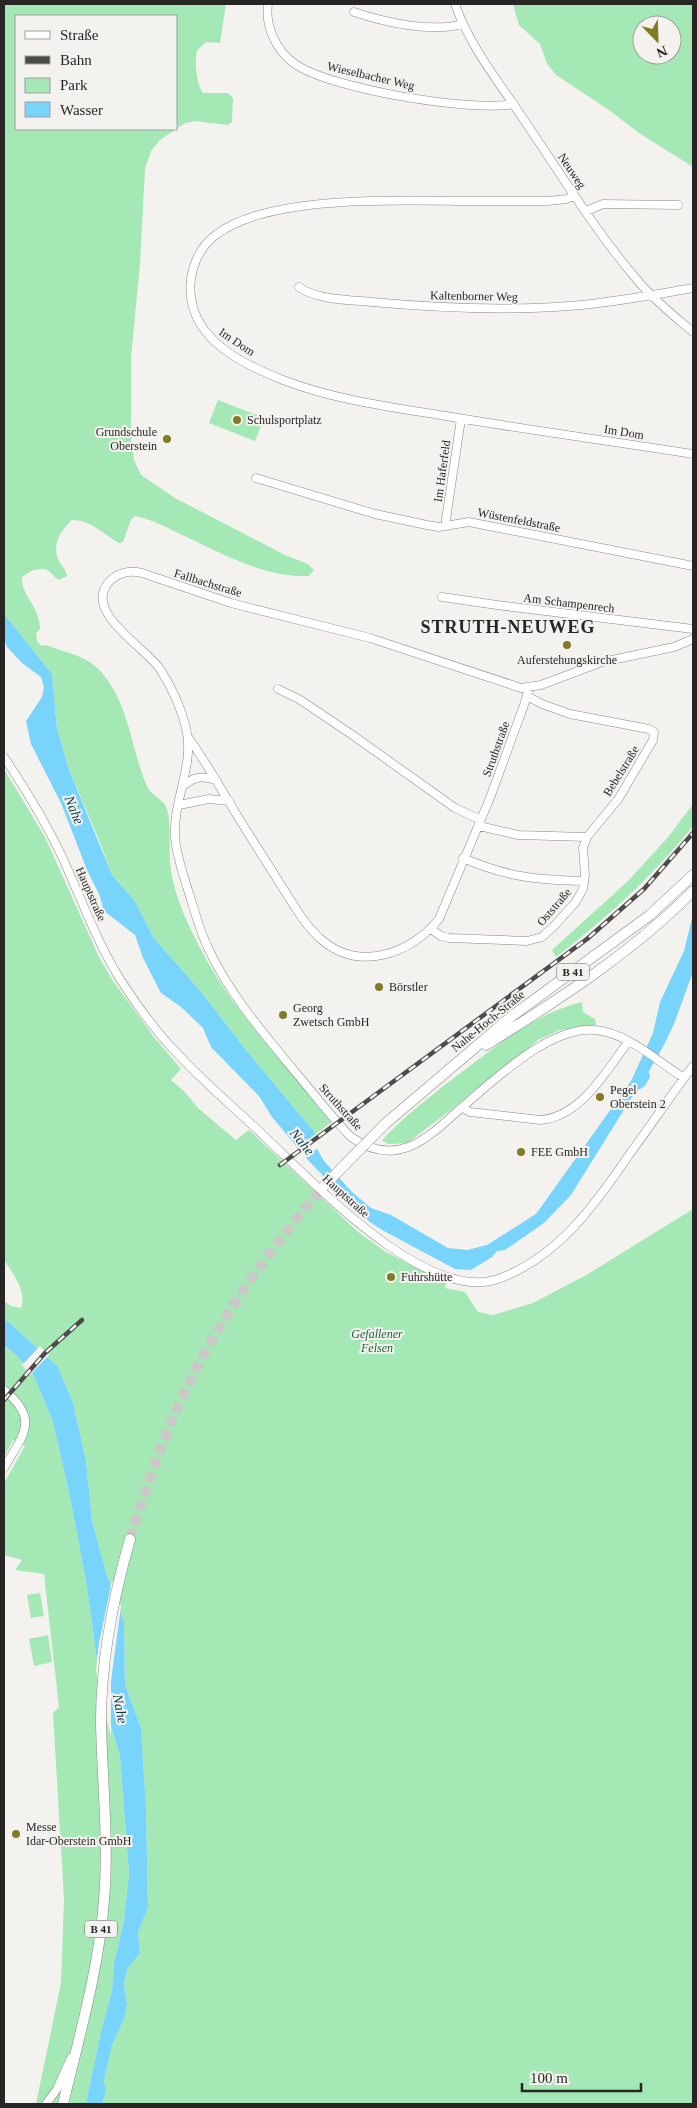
<svg xmlns="http://www.w3.org/2000/svg" width="697" height="2108" font-family="Georgia,serif">
	<rect width="100%" height="100%" fill="#f4f2ef"/>
	<path fill="#a3e8b5" fill-rule="evenodd" d="M4,4H226L220,43L206,42C204,44 199,48 197,51C194,60 197,86 203,93H228L233,98L232,122L228,125L195,121L185,123L160,140L151,151L145,169L140,264L131,357V439L134,460L141,475L175,498L285,555L308,564L314,570L309,576C263,578 219,552 178,533C164,526 150,519 135,516L131,520L123,542L119,543C103,534 91,520 72,520C61,530 52,544 58,559C61,566 66,568 67,576L59,580C55,578 53,575 50,572C41,565 30,571 22,577C21,596 40,606 40,629L36,633L37,641L41,646L46,645C61,651 83,655 95,666C129,696 130,748 147,786C151,796 163,798 167,809C171,821 169,847 170,862C172,889 184,916 196,940C229,1008 285,1064 333,1121L316,1134L246,1050L202,993L154,938L134,900L112,875L99,840L68,767L57,728L52,674L4,614ZM16,16H176V129H16Z
		M513,4H693V167L639,133L609,110L556,75L547,64L540,44L519,25ZM642,25H672V55H642Z
		M218,400L264,418L255,441L209,423Z
		M4,769L45,837L100,959L113,981L154,1037L181,1069L171,1080L185,1092L198,1108L236,1140L249,1130L357,1231L386,1252L446,1283L445,1288L465,1292L478,1312L493,1315L533,1303L588,1274L693,1209V2104H102L106,2091L104,2082L112,2045L125,2017L127,2004L124,1985L127,1970L140,1953L138,1932L148,1908L146,1808L141,1728L125,1685L124,1622L106,1573L92,1520L86,1461L73,1403L58,1367L4,1318V1301L11,1306L21,1308C27,1291 13,1274 4,1260Z
		M693,804V826C653,876 607,918 556,957L552,950L628,881L669,836Z
		M582,1002L583,1012L595,1019L596,1025L560,1030L538,1040L491,1080L407,1143L388,1144L382,1140C409,1112 439,1089 470,1066C504,1040 539,1012 582,1002Z
		M4,1345L17,1356L33,1374L53,1422L70,1497L86,1581L102,1696L120,1756L129,1874L124,1920L114,1963L112,1990L99,2040L86,2104H36L61,1983L64,1899L53,1713L59,1707L44,1574L15,1570L22,1560L4,1555V1483L25,1446L13,1440L4,1457Z
		M40,1593L44,1616L31,1618L27,1595Z
		M48,1635L52,1662L34,1666L29,1639Z"/>
	<path fill="#78d4fb" d="M4,614L52,674L57,728L68,767L112,875L134,900L154,938L202,993L246,1050L316,1134L312,1140L324,1161L352,1192L371,1208L391,1215L448,1248L467,1250L487,1245L536,1214L631,1081L653,1033L660,1002L684,951L693,914V972L674,1024L664,1045L649,1071L650,1077L645,1086L635,1092L571,1195L544,1223L505,1250L497,1251L492,1257L471,1270L455,1269L382,1230L370,1222L356,1210L308,1160L272,1117L259,1096L211,1047L203,1028L181,1007L161,993L143,958L135,935L104,911L99,894L87,870L61,803L31,744L26,721L42,697L44,687L41,677L22,663L7,647L4,639Z
		M4,1318L58,1367L73,1403L86,1461L92,1520L106,1573L124,1622L125,1685L141,1728L146,1808L148,1908L138,1932L140,1953L127,1970L124,1985L127,2004L125,2017L112,2045L104,2081L106,2091L102,2104H86L99,2040L112,1990L114,1963L124,1920L129,1874L120,1756L102,1696L86,1581L70,1497L53,1422L33,1374L17,1356L4,1345Z"/>
	<path fill="#f4f2ef" d="M318,1132L315,1140L319,1147L303,1159L296,1149Z
		M40,1346L49,1355L30,1375L22,1365Z
		M112,1581L121,1606L111,1681V1736L100,1696L96,1669L99,1643Z"/>
	<g fill="none" stroke-linecap="round" stroke-linejoin="round">
		<path stroke="#cbc9c7" stroke-width="10" stroke-dasharray="10 5" stroke-linecap="butt" d="M130,1539C143,1496 158,1454 175,1413C211,1330 264,1256 323,1187"/>
		<g stroke="#8a8885" stroke-width="9">
			<path id="minor" d="M268,4C265,26 276,51 295,64C331,89 470,112 514,104
				M455,4C470,47 499,82 524,120C561,174 595,231 638,281C654,300 674,316 693,332
				M354,12C384,22 431,33 462,24
				M575,196L566,199L548,201C517,201 487,201 456,201C394,200 268,196 217,234C197,248 188,274 191,297C196,342 245,365 283,380C335,400 391,407 446,416C528,430 611,441 693,454
				M586,211L603,204L678,205
				M299,287C316,300 351,300 372,302C438,308 504,311 569,306C611,303 652,295 693,288
				M256,478L375,514L427,525L439,527L469,522L693,566
				M445,526L461,419
				M442,597L497,605L693,629
				M278,689L299,699L351,734L455,808L481,820
				M188,737C203,758 216,780 229,802C245,829 262,855 279,882C292,902 304,925 322,940C359,972 411,954 439,919L490,798L524,705L529,688
				M4,757C26,790 47,824 64,861C82,901 97,942 120,979C136,1004 154,1029 174,1050C202,1081 235,1108 265,1137C313,1182 427,1304 498,1279C557,1258 595,1205 629,1155C651,1125 671,1095 693,1066
				M182,787C193,777 202,775 216,780
				M179,805L209,799L229,801
				M479,826L518,835L587,837
				M463,858C507,877 537,880 584,881
				M431,929L441,936L449,938L527,941L542,937L553,927L575,903L583,889L585,875L583,848L587,837L619,798L653,740L654,732L649,729L570,714L542,704L527,696
				M684,1078C657,1061 628,1033 595,1030C550,1025 492,1082 460,1109C427,1139 396,1169 351,1137C332,1118 315,1095 297,1074C264,1034 230,995 208,948C199,929 194,908 187,887C182,871 176,853 175,836C173,800 195,764 186,728C181,708 171,686 160,669C146,648 84,613 108,583C116,573 129,570 142,573L231,603L370,638L521,688L541,685L602,662L674,647L693,639
				M463,1108L470,1112L540,1120C581,1117 606,1071 628,1042
				M4,1390C41,1420 22,1436 4,1468
				M46,2104L57,2089L71,2058"/>
		</g>
		<g stroke="#8a8885" stroke-width="11">
			<path id="major" d="M486,1045C558,1000 633,952 693,891
				M385,1124L512,1016L650,915L693,875
				M63,2104C79,2037 99,1969 104,1900C109,1841 102,1781 101,1722C101,1659 113,1598 130,1539"/>
		</g>
		<use href="#minor" stroke="#fff" stroke-width="8"/>
		<use href="#major" stroke="#fff" stroke-width="10"/>
		<g stroke="#4d4c4b" stroke-width="4.5">
			<path id="rail" d="M280,1165L587,939L644,889L693,833
				M4,1400L45,1353L82,1320"/>
		</g>
		<use href="#rail" stroke="#f4f2ef" stroke-width="2.5" stroke-dasharray="8" stroke-linecap="butt"/>
		<g stroke="#8a8885" stroke-width="11" stroke-linecap="butt">
			<path id="major-bridge" d="M323,1187L385,1124"/>
		</g>
		<use href="#major-bridge" stroke="#fff" stroke-width="10"/>
	</g>
	<g fill="#817c23" stroke="#f4f2ef" stroke-width="2">
		<circle cx="237" cy="420" r="5"/>
		<circle cx="167" cy="439" r="5"/>
		<circle cx="567" cy="645" r="5"/>
		<circle cx="379" cy="987" r="5"/>
		<circle cx="283" cy="1015" r="5"/>
		<circle cx="600" cy="1097" r="5"/>
		<circle cx="521" cy="1152" r="5"/>
		<circle cx="391" cy="1277" r="5"/>
		<circle cx="16" cy="1834" r="5"/>
	</g>
	<g text-anchor="middle" dominant-baseline="central" stroke-width="4" stroke-linejoin="round" paint-order="stroke">
		<g fill="#f4f2ef" stroke="#646362" stroke-width="1">
			<rect x="557" y="963.5" width="32" height="17" rx="4"/>
			<rect x="85" y="1920.5" width="32" height="17" rx="4"/>
		</g>
		<g font-size="11" font-weight="bold" fill="#272625">
			<text x="573" y="972">B 41</text>
			<text x="101" y="1929">B 41</text>
		</g>
		<g font-size="12" fill="#272625" stroke="#f4f2ef">
			<text transform="translate(371 76) rotate(13)">Wieselbacher Weg</text>
			<text transform="translate(572 171) rotate(56)">Neuweg</text>
			<text transform="translate(474 296) rotate(1)">Kaltenborner Weg</text>
			<text transform="translate(237 342) rotate(34)">Im Dom</text>
			<text transform="translate(624 432) rotate(9)">Im Dom</text>
			<text transform="translate(442 471) rotate(-82)">Im Haferfeld</text>
			<text transform="translate(519 520) rotate(11)">Wüstenfeldstraße</text>
			<text transform="translate(208 583) rotate(17)">Fallbachstraße</text>
			<text transform="translate(569 603) rotate(7)">Am Schampenrech</text>
			<text transform="translate(496 749) rotate(-70)">Struthstraße</text>
			<text transform="translate(621 771) rotate(-58)">Bebelstraße</text>
			<text transform="translate(91 894) rotate(66)">Hauptstraße</text>
			<text transform="translate(554 907) rotate(-49)">Oststraße</text>
			<text transform="translate(488 1021) rotate(-39)">Nahe-Hoch-Straße</text>
			<text transform="translate(341 1107) rotate(48)">Struthstraße</text>
			<text transform="translate(346 1196) rotate(42)">Hauptstraße</text>
		</g>
		<g font-size="12" fill="#272625" stroke="#f4f2ef" text-anchor="start">
			<text x="247" y="420">Schulsportplatz</text>
			<text x="157" y="432" text-anchor="end">Grundschule<tspan x="157" dy="14">Oberstein</tspan></text>
			<text x="567" y="660" text-anchor="middle">Auferstehungskirche</text>
			<text x="389" y="987">Börstler</text>
			<text x="293" y="1008">Georg<tspan x="293" dy="14">Zwetsch GmbH</tspan></text>
			<text x="610" y="1090">Pegel<tspan x="610" dy="14">Oberstein 2</tspan></text>
			<text x="531" y="1152">FEE GmbH</text>
			<text x="401" y="1277">Fuhrshütte</text>
			<text x="26" y="1827">Messe<tspan x="26" dy="14">Idar-Oberstein GmbH</tspan></text>
		</g>
		<g font-size="12" font-style="italic" fill="#1e6137" stroke="#f4f2ef">
			<text x="377" y="1334">Gefallener<tspan x="377" dy="14">Felsen</tspan></text>
		</g>
		<g font-size="14" font-style="italic" fill="#00384b" stroke="#f4f2ef">
			<text transform="translate(74 810) rotate(68)">Nahe</text>
			<text transform="translate(302 1142) rotate(51)">Nahe</text>
			<text transform="translate(120 1709) rotate(79)">Nahe</text>
		</g>
		<g font-size="18" font-weight="bold" letter-spacing="1" fill="#272625" stroke="#f4f2ef">
			<text x="508" y="627">STRUTH-NEUWEG</text>
		</g>
	</g>
	<rect width="697" height="2108" fill="none" stroke="#272625" stroke-width="10"/>
	<rect x="15" y="15" width="162" height="115" fill="#f4f2ef" stroke="#a2a09e"/>
	<rect x="25" y="31" width="25" height="8" fill="#ffffff" stroke="#a2a09e"/>
	<text x="60" y="40" font-size="15" fill="#272625">Straße</text>
	<rect x="25" y="56" width="25" height="8" fill="#4d4c4b" stroke="#a2a09e"/>
	<text x="60" y="65" font-size="15" fill="#272625">Bahn</text>
	<rect x="25" y="78" width="25" height="15" fill="#a3e8b5" stroke="#a2a09e"/>
	<text x="60" y="90" font-size="15" fill="#272625">Park</text>
	<rect x="25" y="102" width="25" height="15" fill="#78d4fb" stroke="#a2a09e"/>
	<text x="60" y="115" font-size="15" fill="#272625">Wasser</text>
	<g transform="translate(657 40) rotate(157)"><circle r="24" fill="#f4f2ef" stroke="#a2a09e"/>
	<path d="M0-4L9 19L0 12L-9 19Z" fill="#817c23"/>
	<text y="-8" font-size="14" font-weight="bold" text-anchor="middle" fill="#272625">N</text>
	</g>
	<path d="M522 2083v8h119v-8" fill="none" stroke="#272625" stroke-width="2.5"/>
	<text x="530" y="2083" font-size="15" fill="#272625" stroke="#f4f2ef" stroke-width="4" paint-order="stroke">100 m</text>
</svg>
